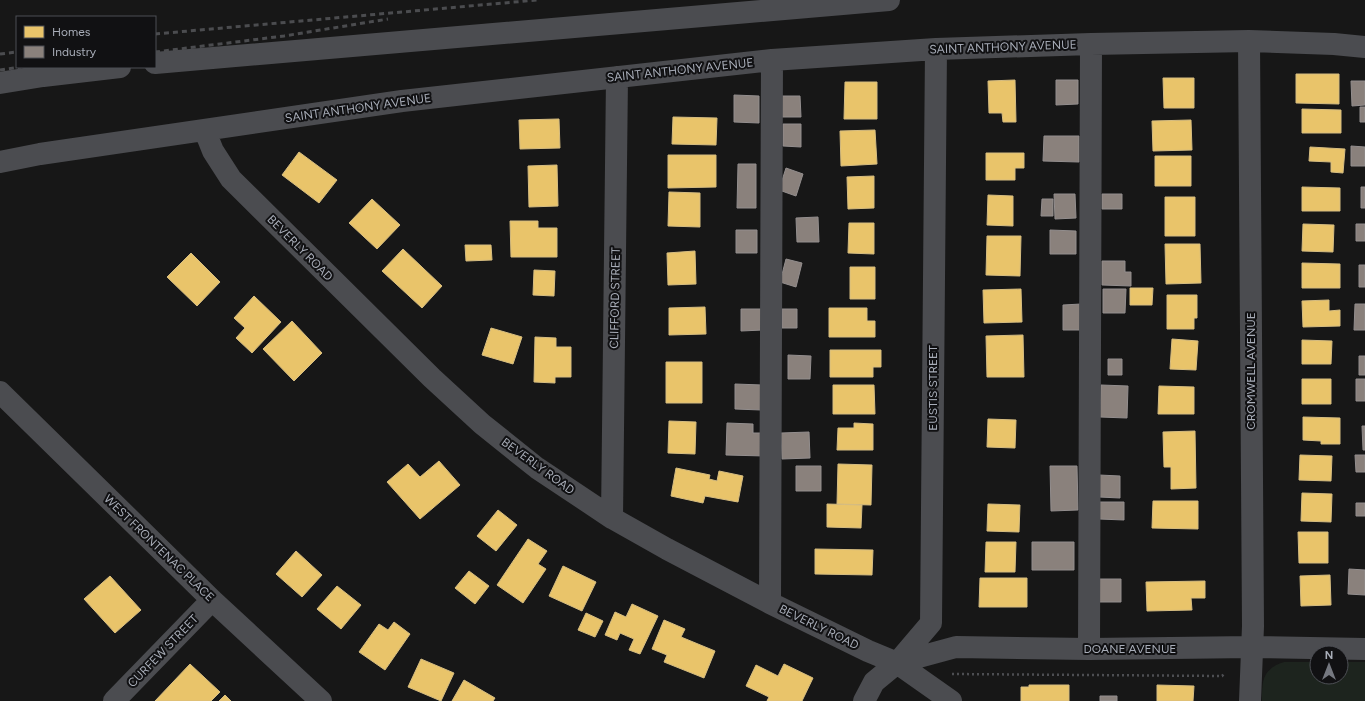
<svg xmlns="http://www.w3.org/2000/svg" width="1365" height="701" font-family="Figtree,sans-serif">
	<rect width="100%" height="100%" fill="#171717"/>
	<path fill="#1d241e" d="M1284,662H1317V677H1341V662H1365V701H1262C1262,681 1262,669 1284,662Z"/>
	<path fill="#e9c46a" stroke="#d6bd81" d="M1296,74H1339V104L1296,103Z
		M1163,78H1194V108H1164Z
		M1015,80L1016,122H1003L1002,113H989L988,81Z
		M845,82H877V119H844Z
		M1302,109L1341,110V133H1302Z
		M673,117L717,118L716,145L672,144Z
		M559,119L560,148L520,149L519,120Z
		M1191,120L1192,150L1153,151L1152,121Z
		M875,130L877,164L841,166L840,131Z
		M1310,147L1345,149L1343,173L1331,172V162L1309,161Z
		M299,152L337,180L319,203L282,175Z
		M986,153H1024V168H1015V180H986Z
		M668,155H716V187L668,188Z
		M1155,156H1191V186H1155Z
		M557,165L558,206L529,207L528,166Z
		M874,176V208L848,209L847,177Z
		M1302,187L1340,188V211H1302Z
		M669,192L700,193V227L668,226Z
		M988,195L1013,196V226L987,225Z
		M1165,197H1195V236H1165Z
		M372,199L400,225L377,249L349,223Z
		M510,221H538V228H557V257H511Z
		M849,223H874V254L848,253Z
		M1303,224L1334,225L1333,252L1302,251Z
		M987,236H1021L1020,276L986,275Z
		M1165,244H1200L1201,283L1166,284Z
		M465,245H491L492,260L466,261Z
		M403,249L442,286L422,308L382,271Z
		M695,251L696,284L668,285L667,253Z
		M191,253L220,282L197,306L167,277Z
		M1302,263L1340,264V288H1302Z
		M850,267H875V299H850Z
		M534,270L555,271L554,296L533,295Z
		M1130,288H1153L1152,305H1130Z
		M1021,289L1022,322L984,323L983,290Z
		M1167,295H1197V318H1194V329H1167Z
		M254,296L281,322L252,353L236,338L245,328L234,318Z
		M1329,300V311L1340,310V326L1303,327L1302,301Z
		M705,307L706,334L669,335V308Z
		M829,308H867V321H875V337H829Z
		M292,321L322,353L294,381L263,349Z
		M491,328L522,337L513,364L482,355Z
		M1023,335L1024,377H987L986,336Z
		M535,337L556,338V347H571V377H555V383L534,382Z
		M1172,339L1198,341L1196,370L1170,369Z
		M1302,340L1332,341L1331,364H1302Z
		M830,350H881V367H873V377H830Z
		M666,362H702V403H666Z
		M1302,379H1331V404H1302Z
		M833,385H874L875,414H833Z
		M1159,386L1194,387V414H1158Z
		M1303,417L1340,418V444H1321V441L1303,440Z
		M988,419L1016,420L1015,448L987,447Z
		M669,421L696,422L695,454L668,453Z
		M854,423L873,424V450H837L838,428H854Z
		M1195,431L1196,488L1171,489V467H1164L1163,432Z
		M1300,455L1332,456L1331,481L1299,480Z
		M439,461L460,485L420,519L387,482L408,464L420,477Z
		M838,464L872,465L871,505L837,504Z
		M676,468L710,475L709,479L717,481L719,471L743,476L738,502L705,496L703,503L671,496Z
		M1302,493L1332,494L1331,522L1301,521Z
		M1153,501H1198V529L1152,528Z
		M827,504L862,505L861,528L827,527Z
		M988,504L1020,505L1019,532L987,531Z
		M498,510L517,525L496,551L477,536Z
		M1298,532H1328V563H1299Z
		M528,539L547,551L538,564L546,569L523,603L497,585Z
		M986,542H1016L1015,572H985Z
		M815,549L873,550L872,575L815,574Z
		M296,551L322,575L302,597L276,574Z
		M563,566L596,582L582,611L549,596Z
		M469,571L489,586L475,604L455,588Z
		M1330,575L1331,605L1301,606L1300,576Z
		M110,576L141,610L115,633L84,599Z
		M980,578H1027V607H979Z
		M1205,581V598H1191L1192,610L1147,611L1146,582Z
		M337,586L361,605L341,629L317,609Z
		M632,604L658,616L640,654L629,650L634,639L620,633L617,640L605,635L615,612L626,617Z
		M586,613L603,621L595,637L578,630Z
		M664,620L685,629L681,637L715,651L704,678L664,662L667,655L652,649Z
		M394,622L410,634L385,670L359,652L379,624L388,630Z
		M421,659L454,673L441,701L408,687Z
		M190,664L220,692L211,701H155Z
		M784,664L813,678L802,701H767L769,697L746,686L756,665L778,676Z
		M464,680L495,698L493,701H452Z
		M1029,685H1069V701H1021V687H1029Z
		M1157,685L1194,686L1193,701H1157Z
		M225,695L231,701H219Z"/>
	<path fill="#8a817c" stroke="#938e8e" d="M1056,80H1078V104L1056,105Z
		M1351,81H1365V105L1352,106Z
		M734,95L759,96V123L734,122Z
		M781,96H800L801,117H781Z
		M1360,107H1365V122H1360Z
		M783,124H801V147L783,146Z
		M1044,136H1079V162L1043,161Z
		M1351,146L1365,147V166H1351Z
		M738,164H756V208H737Z
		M786,168L803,174L796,196L779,190Z
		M1361,187H1365V208H1361Z
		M1054,194H1075L1076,218L1055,219Z
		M1102,194H1122V209H1102Z
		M1042,199H1053V216H1041Z
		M818,217L819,242H797L796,218Z
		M1356,224H1365V241H1356Z
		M736,230H757V253H736Z
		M1050,230L1076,231V254H1050Z
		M786,259L802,263L796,287L780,282Z
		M1102,261H1125V272H1131V286L1102,285Z
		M1359,265H1365V287H1359Z
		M1103,289H1126L1125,313H1103Z
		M1081,304V330H1063V305Z
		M1355,304H1365V330H1354Z
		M741,309H762L763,330L741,331Z
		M782,309H797V328H782Z
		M788,355L811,356L810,379H788Z
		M1359,356H1365V375H1359Z
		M1108,359H1122V375H1108Z
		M1356,379H1365V401H1356Z
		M735,384L762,385L761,410L735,409Z
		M1101,385L1128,386L1127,418L1100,417Z
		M727,423L753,424V433H765V456L726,455Z
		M1362,426H1365V450H1363Z
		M809,432L810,458L782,459L781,433Z
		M1355,455H1365V472H1356Z
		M796,466H821V491H796Z
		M1050,466H1077L1078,510L1051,511Z
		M1099,475L1120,476V498L1099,497Z
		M1099,502H1124V520L1099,519Z
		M1356,503H1365V516H1356Z
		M1032,542H1074V570H1032Z
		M1349,569L1365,570V595L1348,594Z
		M1098,579H1121V602H1097Z
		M1100,696H1117V701H1100Z"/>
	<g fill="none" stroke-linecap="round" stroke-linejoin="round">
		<path stroke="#4d4e52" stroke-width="2.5" stroke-dasharray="2 3" stroke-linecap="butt" d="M952,674L1222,676L1225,673"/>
		<path stroke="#4b4c50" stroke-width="22" d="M1249,41L1253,626L1250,701
			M155,63L889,0
			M0,83L43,76L120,67
			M205,131L213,151L231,179L432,378L482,424L537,468L612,518L667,549L770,603L868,651L897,663L951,701
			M0,162L40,154L402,101L772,60L936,49L1091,44L1249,41L1334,44L1365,47
			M0,392L212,600L321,701
			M612,518L617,77
			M770,603L772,60
			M1089,649L1091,44
			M897,663L956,647L1089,649L1252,647L1365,649
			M114,701L212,600
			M864,701L874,682L897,663L931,623L936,49"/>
		<path stroke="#4b4c4f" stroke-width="3" stroke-dasharray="5 4" stroke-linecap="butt" d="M155,34L537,0
			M155,52L284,36L388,19
			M0,54L17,52
			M0,70L21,67"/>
	</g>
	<g text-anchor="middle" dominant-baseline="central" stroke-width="4" stroke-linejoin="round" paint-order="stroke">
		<g font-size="12" fill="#a8adb8" stroke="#111113">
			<text transform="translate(1003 47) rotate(-2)">SAINT ANTHONY AVENUE</text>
			<text transform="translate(680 70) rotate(-6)">SAINT ANTHONY AVENUE</text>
			<text transform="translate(358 108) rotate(-8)">SAINT ANTHONY AVENUE</text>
			<text transform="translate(300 248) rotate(45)">BEVERLY ROAD</text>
			<text transform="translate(615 298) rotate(-89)">CLIFFORD STREET</text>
			<text transform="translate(1251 371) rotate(-90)">CROMWELL AVENUE</text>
			<text transform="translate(933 388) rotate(-90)">EUSTIS STREET</text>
			<text transform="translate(538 466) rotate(36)">BEVERLY ROAD</text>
			<text transform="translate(159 548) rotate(44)">WEST FRONTENAC PLACE</text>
			<text transform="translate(819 627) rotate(26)">BEVERLY ROAD</text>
			<text x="1130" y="649">DOANE AVENUE</text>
			<text transform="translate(163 651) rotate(-46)">CURFEW STREET</text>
		</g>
	</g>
	<rect x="16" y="16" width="140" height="52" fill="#111113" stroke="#4d4f55"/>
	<rect x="24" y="26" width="20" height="12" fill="#e9c46a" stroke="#4d4f55"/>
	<text x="52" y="36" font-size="12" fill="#a8adb8">Homes</text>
	<rect x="24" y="46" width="20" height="12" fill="#8a817c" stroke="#4d4f55"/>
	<text x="52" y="56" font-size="12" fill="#a8adb8">Industry</text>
	<g transform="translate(1329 665)"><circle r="19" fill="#111113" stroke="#4d4f55"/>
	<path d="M0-3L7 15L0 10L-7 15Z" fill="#757880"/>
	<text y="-6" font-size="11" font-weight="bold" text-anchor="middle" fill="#a8adb8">N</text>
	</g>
</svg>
